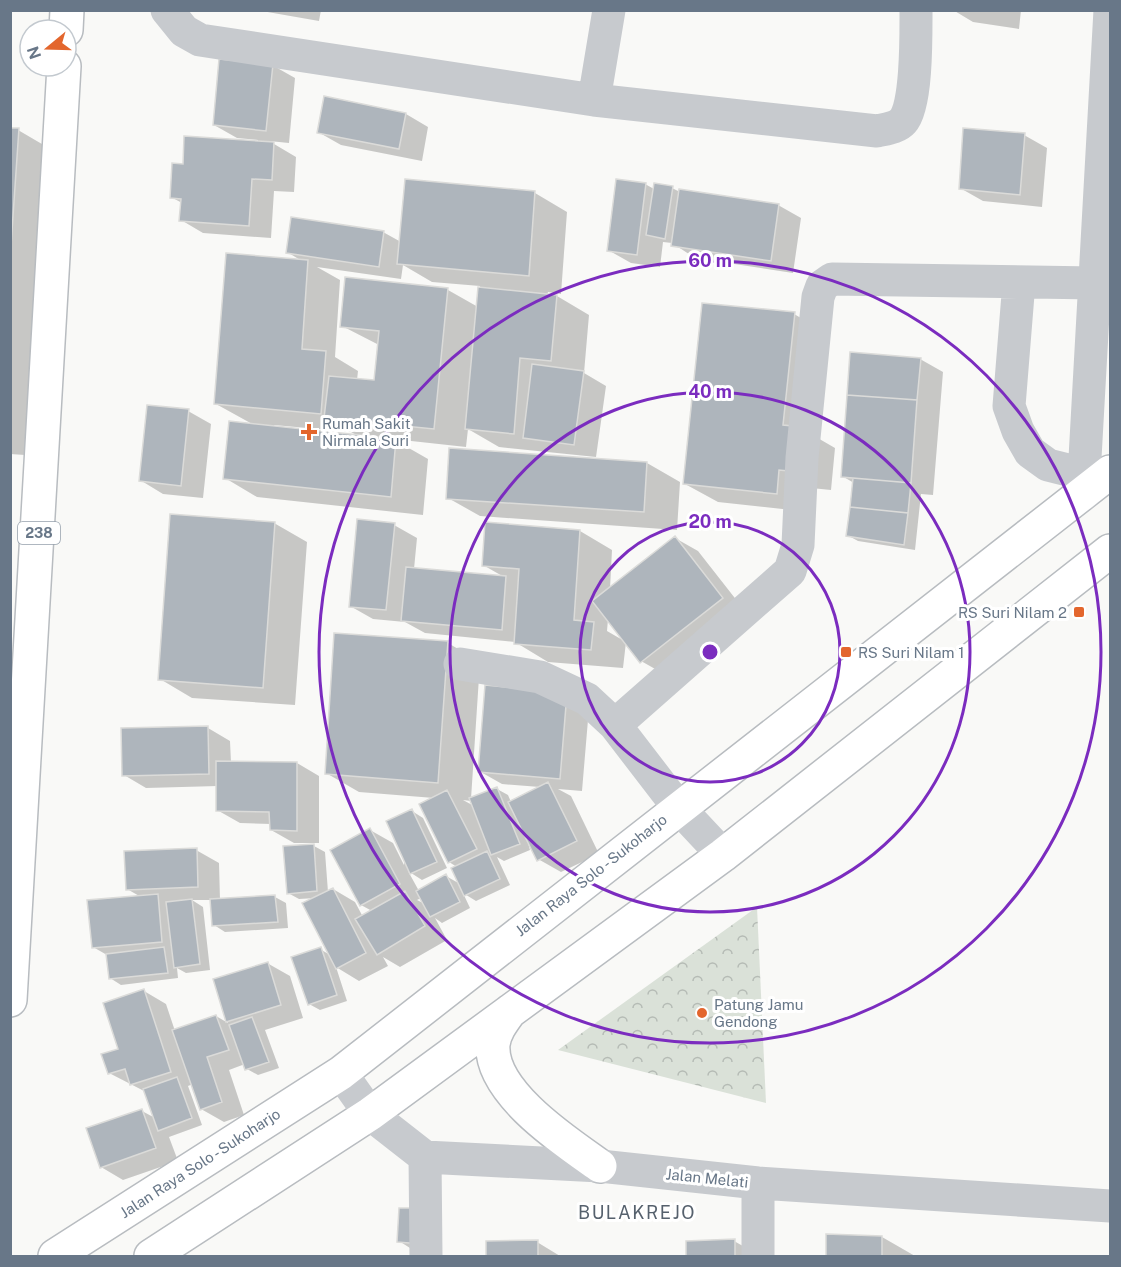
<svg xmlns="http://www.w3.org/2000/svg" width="1121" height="1267" font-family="'Public Sans',sans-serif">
	<defs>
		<pattern id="park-crowns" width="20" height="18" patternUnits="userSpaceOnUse" patternTransform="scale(1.5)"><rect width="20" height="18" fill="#dae1d8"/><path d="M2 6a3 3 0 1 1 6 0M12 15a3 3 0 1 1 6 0" fill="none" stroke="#b5bbb5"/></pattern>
	</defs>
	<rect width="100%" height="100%" fill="#f9f9f7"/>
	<path fill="url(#park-crowns)" d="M757,907L766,1103L558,1050Z"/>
	<path fill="#0003" fill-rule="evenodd" d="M256,10H321L319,21Z
		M953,10H1021L1019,29L973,22Z
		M272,65L295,78L289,143L269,141L296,157L294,192L274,191L271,238L203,233L181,220L182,203L171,197L185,165L258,143V140L237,138L214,125Z
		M406,114L428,127L422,161L341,145L318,132Z
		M10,129L18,130L59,154L40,456L10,454Z
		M1024,135L1047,148L1042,207L983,201L960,188Z
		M645,184L654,189L672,188L680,192L778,205L801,218L793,273L695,258L672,243L663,242L660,267L631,263L608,250Z
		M535,193L567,212L561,294L548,292L547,295L557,296L589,315L584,373L606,386L596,457L499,447L468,429L466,447L393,439L428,459L423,515L257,497L225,478L254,425L216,404L302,261L287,252L383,232L401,242ZM403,265L432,282L480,286L478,307L448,290L346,279L342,326L379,345L376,382L357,380L358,371L335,357L340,280L317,267L401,279ZM274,425L351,432L360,437L274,428Z
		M794,314L827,333L816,437L835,448L831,490L811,488L810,512L718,502L685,484Z
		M920,359L943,372L933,495L921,494L915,550L858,541L847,535L854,483L842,476Z
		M188,411L211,424L203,498L163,494L140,480Z
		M451,450L647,463L680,482L677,530L480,516L448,498Z
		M274,523L307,542L295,705L192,698L160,679Z
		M394,525L417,538L414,569L504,577L483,565L580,531L612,550L610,589L675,538L698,551L745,611L664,674L641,661L608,619L607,631L626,642L623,668L548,662L515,642L425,633L405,622L373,619L350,606Z
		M448,643L480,662L471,799L497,789L508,795L511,802L540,787L502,784L479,771L487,687L589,708L582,791L558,789L571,796L599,854L561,872L538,859L530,842L528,843L530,850L504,861L497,857L510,885L476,901L463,893L470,908L442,923L435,918L447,940L400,967L383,957L388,966L359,981L336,967L347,1001L320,1010L309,1004L320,949L330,955L316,898L299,899L288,893L314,846L325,852L328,892L333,889L355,902L363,917L372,911L361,905L370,830L393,843L404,865L412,811L423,818L447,868L422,880L408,871L419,891L446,876L460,884L457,867L449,862L434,798L359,792L326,773ZM463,800L471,801L474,806ZM421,898L425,904L417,900Z
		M208,728L230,741L231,763H297L319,776V843H294L271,830V824L240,823L217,810L218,786L146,788L124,775Z
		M196,850L219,863L220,900L275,897L286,903L288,928L225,932L214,925L212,900H192L203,907L210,970L186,973L177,968L178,978L121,985L110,978L107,955L93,947L141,897L127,889Z
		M267,963L290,976L303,1018L265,1030L279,1068L258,1075L247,1069L245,1064L229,1070L244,1115L224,1122L201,1109L193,1084L188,1086L202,1125L169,1137L178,1161L123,1180L101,1167L142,1111L155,1118L146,1092L109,1073L144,991L166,1004L175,1031L216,1016L228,1023L215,980Z
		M433,1216L410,1248L399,1241Z
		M827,1236L882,1237L915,1256H827Z
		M734,1241L757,1254V1256H688L687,1242Z
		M487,1242H537L560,1256H487Z"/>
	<path fill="#aeb5bc" stroke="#dbdbd9" stroke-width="1.5" d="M219,59L273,64L266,131L213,125Z
		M324,96L406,113L399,149L317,133Z
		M10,128H19L10,260Z
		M963,128L1025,133L1020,195L959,189Z
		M184,136L274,142L272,180L252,179L249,226L179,221L181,199L170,198L172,163L183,164Z
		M405,179L535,191L529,276L397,264Z
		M616,179L646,183L637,255L607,251Z
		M654,183L673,186L665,239L646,235Z
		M679,189L779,204L771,261L671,246Z
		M291,217L384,231L379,267L286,253Z
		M226,253L308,260L302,349L326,351L321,414L214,404Z
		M345,277L448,288L434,429L324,418L329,376L374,380L379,331L340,327Z
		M478,287L557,295L551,361L520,358L514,434L465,429Z
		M702,303L795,312L783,425L803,427L799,472L779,470L777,494L683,484Z
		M850,352L921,358L917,400L847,395Z
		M532,364L584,371L574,445L523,438Z
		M847,395L917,400L911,483L841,477Z
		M147,405L189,409L181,486L139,481Z
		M229,421L396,439L391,497L223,479Z
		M449,448L647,462L644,512L446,499Z
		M853,478L911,483L908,513L850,507Z
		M850,507L908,513L904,545L846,536Z
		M170,514L275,522L263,688L158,680Z
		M357,519L395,523L386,610L349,607Z
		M485,522L580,530L574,620L594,622L591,650L514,644L519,569L482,566Z
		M675,536L723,598L640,663L592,601Z
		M406,567L506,576L502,630L401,621Z
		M334,633L448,641L438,783L325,774Z
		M485,685L567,693L560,779L478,772Z
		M208,726L209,774L122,776L121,728Z
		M216,761L297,762V831L270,830L269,812L216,811Z
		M548,782L577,841L537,861L508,802Z
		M497,787L520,844L491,855L469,798Z
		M447,790L477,849L448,863L419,804Z
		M412,809L437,862L410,874L386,821Z
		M370,828L400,884L360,906L330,850Z
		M314,844L317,891L287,894L283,846Z
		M197,848L198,887L126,890L124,851Z
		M487,851L500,879L464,896L451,868Z
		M446,874L460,902L430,917L416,891Z
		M333,888L366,953L336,969L302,903Z
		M405,891L425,926L377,955L355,919Z
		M158,894L162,942L92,948L87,900Z
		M275,895L278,922L212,926L210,899Z
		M192,899L200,964L174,968L166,902Z
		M164,947L168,973L109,979L106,954Z
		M321,947L337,995L308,1005L291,957Z
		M268,962L281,1005L226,1022L213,979Z
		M144,989L171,1072L130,1085L125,1069L108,1074L101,1054L118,1049L103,1003Z
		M216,1015L229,1050L207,1057L222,1102L200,1110L172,1030Z
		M252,1017L269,1062L245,1070L229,1025Z
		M177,1077L192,1118L158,1131L143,1089Z
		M142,1109L156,1148L100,1168L86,1128Z
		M399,1208H423L422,1244L397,1242Z
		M826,1234L882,1236V1256H826Z
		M735,1239V1256H686V1241Z
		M538,1240V1256H486V1241Z"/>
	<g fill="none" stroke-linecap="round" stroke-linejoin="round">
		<g stroke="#b8bcc0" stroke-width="36">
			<path id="primary" d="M66,30L67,10
				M10,1000L64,66
				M510,1011C502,1022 495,1031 493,1044C489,1092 566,1142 600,1166
				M55,1256L341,1073L1110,472
				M151,1256L370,1114L723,855L1110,551"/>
		</g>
		<path stroke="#c7cace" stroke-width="33" d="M167,10L184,31L200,40L594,100L877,131C885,129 897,128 903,121C917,107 916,32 916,10
			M594,100L609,10
			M1019,282L1009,406L1018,431L1030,452L1048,465L1084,474
			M1083,494L1110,10
			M460,664L540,677L587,699L615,725L678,807L723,855
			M615,725L790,571L798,545L802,458L818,297L822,286L832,279L1095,283
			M341,1073L370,1114L425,1157L600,1166L758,1183L1110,1206
			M425,1157L426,1256
			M758,1256V1183"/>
		<use href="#primary" stroke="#fff" stroke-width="33"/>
	</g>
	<g fill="none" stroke="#7b2cbf" stroke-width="3">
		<circle cx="710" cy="652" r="130"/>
		<circle cx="710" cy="652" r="260"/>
		<circle cx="710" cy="652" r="391"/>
	</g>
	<g fill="#e3662d" stroke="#fff" stroke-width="2">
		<path d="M306 423h6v6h6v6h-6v6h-6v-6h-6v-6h6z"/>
		<rect x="1073" y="606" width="12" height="12" rx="3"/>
		<rect x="840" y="646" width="12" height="12" rx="3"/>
		<circle cx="702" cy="1013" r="6"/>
	</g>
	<g text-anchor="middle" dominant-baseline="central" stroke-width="6" stroke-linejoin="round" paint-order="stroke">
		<rect fill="#fff" stroke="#95a0ac" stroke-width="1.5" x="18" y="522" width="42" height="22" rx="4.5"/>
		<g font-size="14" font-weight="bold" fill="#687788">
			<text x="39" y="533">238</text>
		</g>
		<g font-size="15" fill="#687788" stroke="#fff" text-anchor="start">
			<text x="322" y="423">Rumah Sakit<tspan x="322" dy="17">Nirmala Suri</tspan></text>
			<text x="1067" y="612" text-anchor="end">RS Suri Nilam 2</text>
			<text x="858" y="652">RS Suri Nilam 1</text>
			<text x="714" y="1004">Patung Jamu<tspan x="714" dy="17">Gendong</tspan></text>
		</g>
		<g font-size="15" fill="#687788" stroke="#fff">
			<text transform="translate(591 875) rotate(-38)">Jalan Raya Solo - Sukoharjo</text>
			<text transform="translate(200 1163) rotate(-33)">Jalan Raya Solo - Sukoharjo</text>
			<text transform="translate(707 1178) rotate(6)">Jalan Melati</text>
		</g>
		<g font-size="18" letter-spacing="1.5" fill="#56616d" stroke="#fff">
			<text x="637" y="1212">BULAKREJO</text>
		</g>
	</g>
	<circle cx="710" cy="652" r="9" fill="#7b2cbf" stroke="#fff" stroke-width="3"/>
	<g font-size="18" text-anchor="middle" font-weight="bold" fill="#7b2cbf" stroke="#fff" stroke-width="6" stroke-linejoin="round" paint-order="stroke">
		<text x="710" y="267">60 m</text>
		<text x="710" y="398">40 m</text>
		<text x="710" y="528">20 m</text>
	</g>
	<rect width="1121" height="1267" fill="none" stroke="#687788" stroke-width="24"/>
	<g transform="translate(48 48) rotate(251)"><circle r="28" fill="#ffffff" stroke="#c3c9cf" stroke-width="1.5"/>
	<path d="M0-4.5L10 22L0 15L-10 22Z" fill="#e3662d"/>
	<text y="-9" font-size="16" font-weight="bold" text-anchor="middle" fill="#687788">N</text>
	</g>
</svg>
